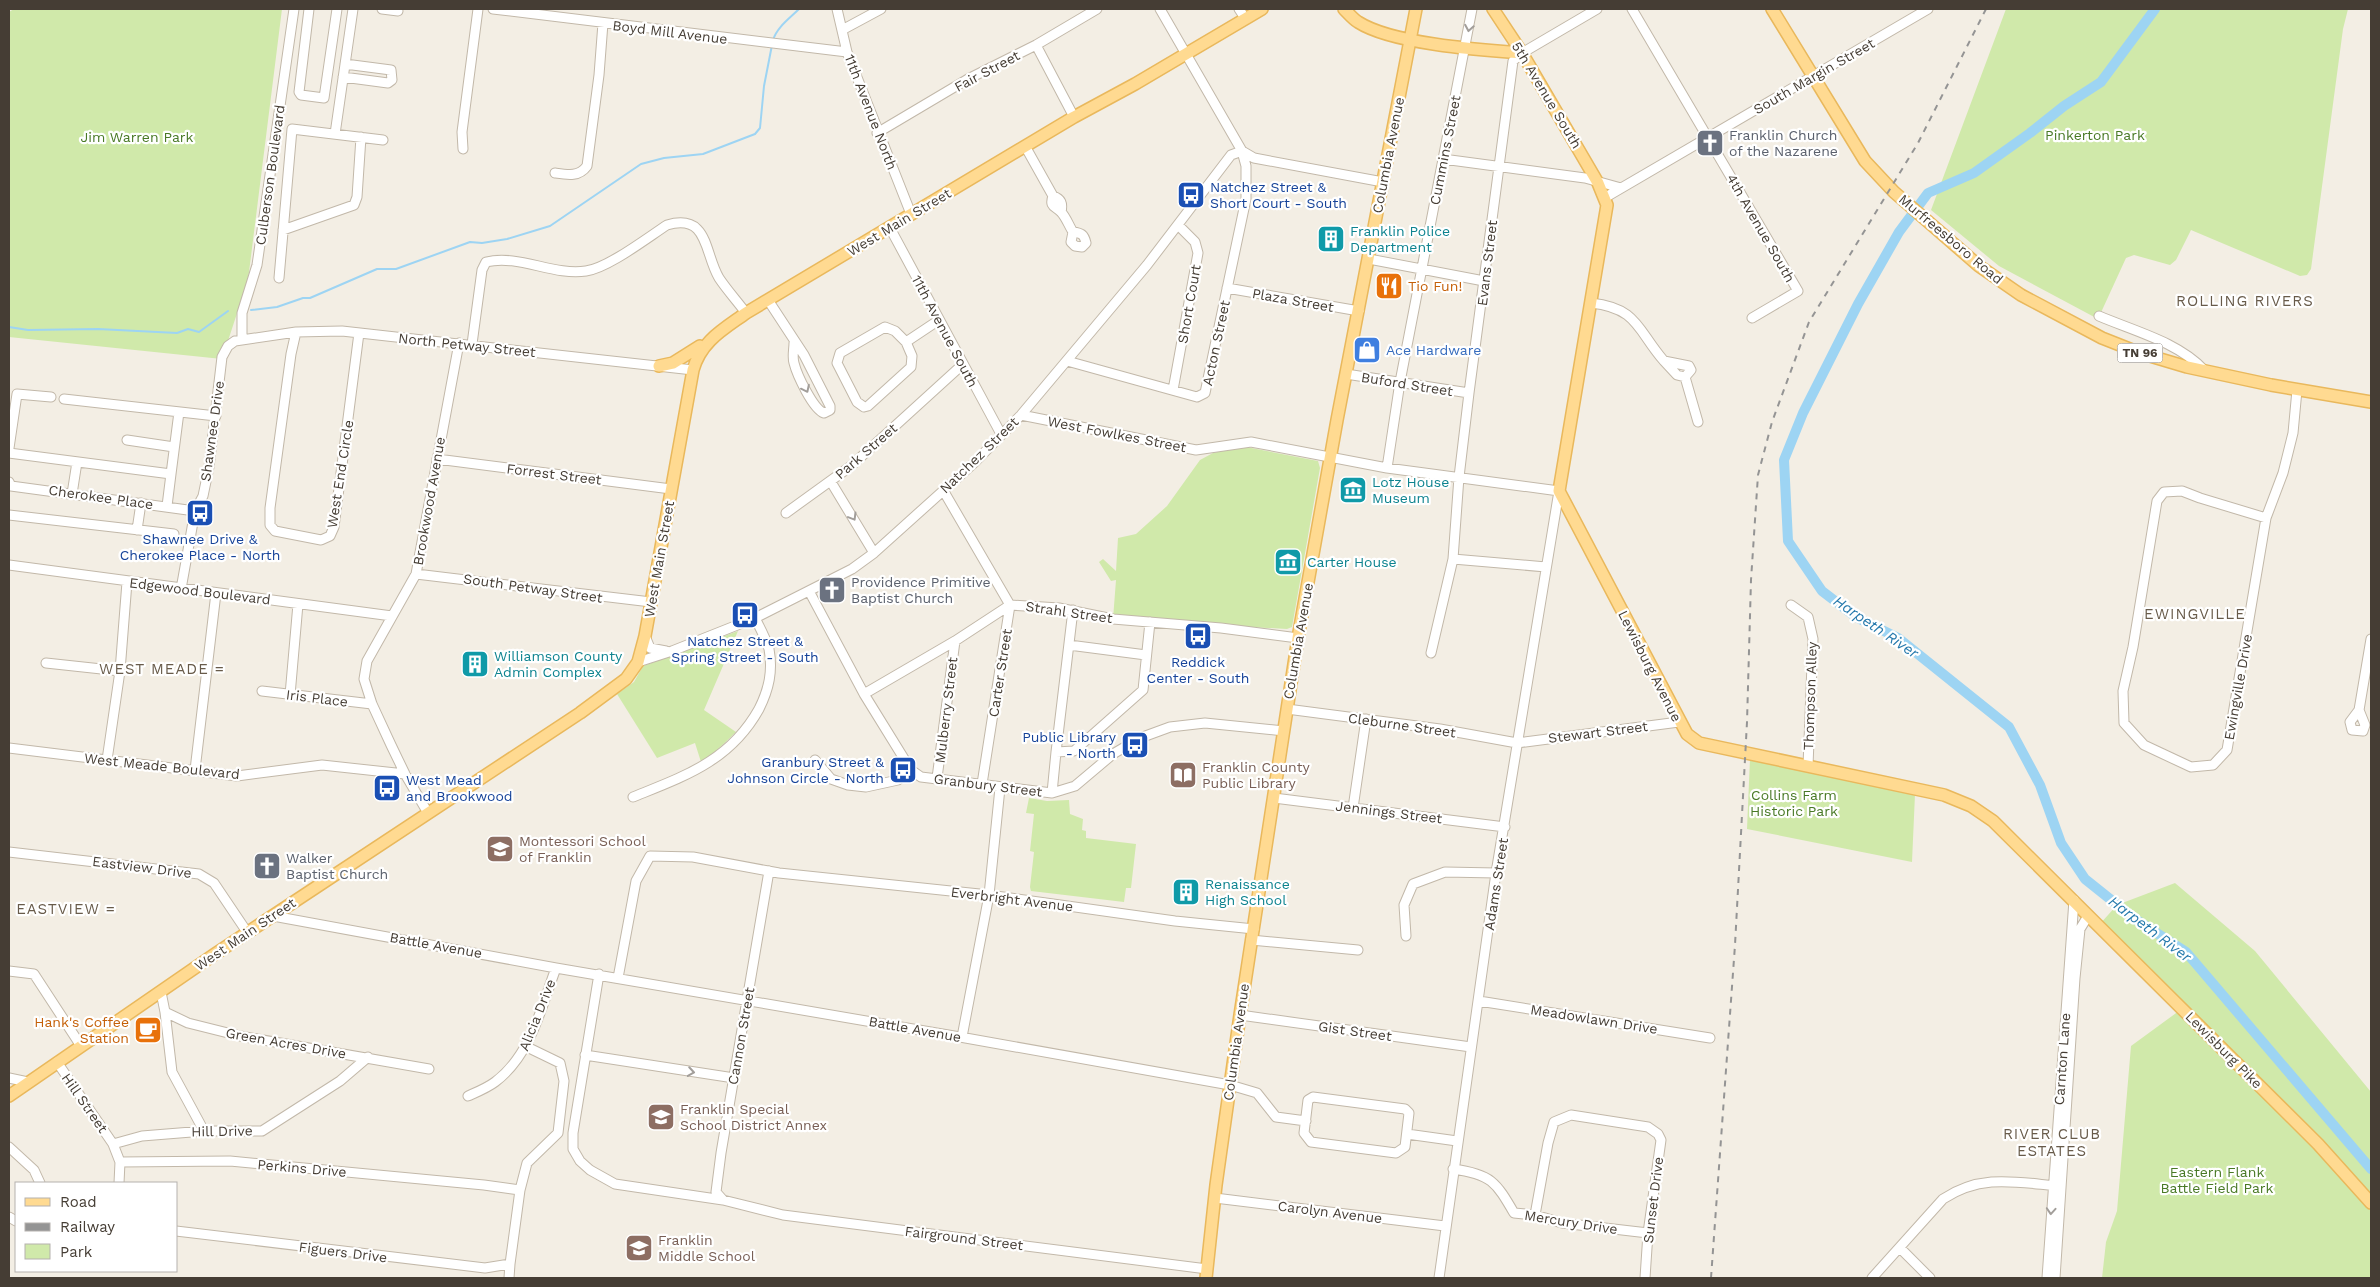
<svg xmlns="http://www.w3.org/2000/svg" width="2380" height="1287" font-family="'Work Sans',sans-serif">
	<rect width="100%" height="100%" fill="#f3eee4"/>
	<path fill="#d0e9aa" d="M14,9H282L248,280L222,359L9,337V12Z
		M2006,9H2348L2343,29L2311,269L2307,275L2300,276L2191,230L2176,260L2170,265L2134,255L2126,258L2098,319L1999,266L1931,210Z
		M1241,446L1318,461L1320,468L1292,627L1287,629L1113,619L1116,580L1111,581L1099,562L1103,559L1116,571L1118,538L1136,534L1167,506L1200,460L1213,453Z
		M738,631L704,710L736,732L714,753L701,762L695,743L657,758L617,694L634,682L643,666Z
		M1750,759L1915,794L1912,862L1747,829Z
		M1029,798L1047,801L1069,800L1070,814L1083,819L1082,830L1086,831V838L1136,844L1131,888H1126L1124,902L1031,891L1030,887L1034,852L1030,851L1034,814L1026,813Z
		M2175,883L2255,951L2371,1092V1278H2102L2106,1242L2117,1211L2131,1046L2183,1008L2099,925L2117,905Z"/>
	<g fill="none" stroke-linecap="round" stroke-linejoin="round">
		<path stroke="#9dd4f3" stroke-width="2" d="M773,40C777,27 790,18 799,9
			M251,310L277,307L303,298H310L377,269H396L470,242L482,243L507,239L550,226L641,164L664,158L703,154L755,134L760,128L764,86L772,45
			M9,327L28,330L98,329L177,333L188,329L199,332L228,311"/>
		<path stroke="#9dd4f3" stroke-width="10" d="M2155,9L2101,82L2064,106L2030,133L1974,173L1928,193L1899,232L1858,304L1803,413L1784,460L1788,541L1822,591L1856,617L1898,638L2009,727L2040,785L2061,843L2085,879L2135,919L2186,952L2371,1169"/>
		<g stroke="#c2b8a9" stroke-width="11">
			<path id="minor" d="M309,9L299,92L301,95L324,98L337,9
				M382,9L398,11
				M493,9L847,52
				M837,9L847,52L911,214
				M1239,9L1245,18
				M1632,9L1798,291L1752,318
				M842,30L881,9
				M1036,45L1074,117
				M343,77L388,83L392,80L391,70L345,64
				M877,133L968,79L1036,45L1097,9
				M335,134L353,9
				M1025,146L1053,196C1049,207 1055,206 1061,212C1066,217 1069,226 1073,232L1071,242L1075,246L1082,247L1086,243C1084,234 1081,233 1073,232
				M463,149L462,132L478,9
				M1242,151L1254,158L1383,182
				M1443,159L1585,178L1621,188
				M555,173C568,175 579,177 587,166L599,75L603,23
				M1053,196C1061,199 1063,203 1061,212
				M1606,197L1928,9
				M890,228L1001,434
				M283,230L354,205L357,197L361,137
				M1369,259L1484,281
				M279,278L292,129L383,140
				M1227,288L1359,311
				M768,300L804,355L830,406V410L824,413C813,409 797,375 794,363C792,357 794,349 794,343
				M1591,303C1638,308 1637,330 1664,361L1689,366L1691,370L1685,377L1677,375L1664,361
				M2099,316C2134,331 2178,342 2204,370
				M296,332L291,354L270,508V525L275,531L321,540L330,536L334,527L359,333
				M242,339V313L257,265L294,9
				M906,342L895,331L885,327L840,353L837,363L857,402L864,407L868,406L911,367L912,356L906,342L939,320
				M472,344L482,270L486,262C519,254 553,276 586,271C608,268 647,238 667,225C709,213 704,253 719,278C727,290 737,301 746,313
				M1067,361L1197,397L1205,393L1246,199V166L1242,151L1160,9
				M1346,374L1469,393
				M1685,377L1698,422
				M1173,390L1198,253L1195,242L1178,225
				M64,399L216,416
				M1021,415L1196,450L1251,442L1387,468L1559,491L1496,873L1439,1278
				M127,440L174,447
				M9,448L17,394L51,397
				M9,453L171,474L167,506
				M437,459L671,489
				M1387,468L1400,382L1472,9
				M171,474L179,412
				M9,482L11,486L195,511
				M831,482L874,553
				M943,490L1010,605L982,784
				M72,494L77,462
				M786,513L851,466L962,365
				M9,515L174,534
				M2266,518L2200,498L2182,491L2164,492L2157,501L2133,647L2123,691L2124,723L2144,745L2191,767L2213,765L2227,750L2266,518L2283,473L2293,433L2297,390
				M137,530L141,503
				M1453,559L1546,567
				M9,565L392,616
				M416,574L651,602
				M181,589L195,511L203,496L209,467L222,357L228,346L235,341L296,332L342,331L693,370
				M809,591L864,694L911,770L921,777L1052,793L1075,786L1113,754L1140,738L1170,727L1205,723L1284,731
				M1791,605L1808,617L1813,639L1808,766
				M645,636L650,648L666,651
				M1069,645L1146,655
				M1431,653L1453,559L1459,477L1469,393L1513,61L1522,53L1597,9
				M638,662L672,651L755,618L852,569L874,553L974,463L1021,415L1147,265L1231,155L1242,151
				M46,663L120,671
				M262,691L372,704
				M864,694L955,641L1010,605L1059,608L1113,619L1221,628L1298,638
				M290,695L298,604
				M1287,709L1440,729L1517,743L1679,722
				M2359,710L2365,725L2363,731L2352,730L2350,722L2359,710L2371,639
				M9,748L237,776L322,765L405,774
				M1056,752L1073,610
				M107,760L120,671L127,582
				M815,760L831,779L848,785L866,787L898,780L911,770
				M195,770L216,593
				M937,778L955,641
				M1052,793L1056,752L1074,751L1143,690L1150,622
				M633,797C685,776 730,761 759,709C769,689 773,671 769,649C766,639 760,628 755,618
				M1274,798L1505,827
				M1353,808L1366,719
				M428,813L405,774L391,745L372,704L364,679L367,661L416,574L459,343
				M9,852L199,874L214,883L247,932
				M273,916L556,968L960,1037L1230,1085L1257,1093L1276,1117L1306,1121
				M1406,936L1404,905L1413,884L1445,872L1496,873
				M1251,940L1358,950
				M9,971L34,974L81,1046
				M599,974L573,1133V1149L580,1161L590,1170L615,1184L723,1200L783,1215L1207,1269
				M618,978L636,881L650,856L693,857L779,873L989,895L1175,921L1254,929
				M161,992L165,1012L188,1023L240,1036L429,1069
				M1479,1001L1710,1038
				M165,1012L172,1072L204,1131
				M1240,1015L1471,1047
				M962,1037L989,895L1000,788
				M585,1055L734,1078
				M57,1062L113,1144L120,1162L119,1183
				M9,1078L28,1082
				M468,1096C477,1092 487,1088 495,1082C531,1055 541,1008 556,968
				M1313,1097L1405,1109L1409,1113L1405,1147L1396,1153L1311,1142L1304,1133L1308,1100Z
				M1407,1134L1457,1141
				M113,1144L142,1136L204,1131H262L340,1081L368,1057
				M9,1147L34,1170L40,1183
				M120,1162L230,1161L484,1185L520,1190
				M1453,1169C1491,1174 1496,1182 1514,1213L1535,1215L1562,1223L1648,1233
				M1215,1198L1445,1226
				M723,1200L716,1192L721,1153L769,871
				M1535,1215L1548,1143L1554,1122L1571,1115L1648,1127L1658,1134L1661,1140L1648,1233L1645,1278
				M9,1217L16,1221
				M176,1231L485,1268L510,1264L520,1190L527,1163L558,1133L564,1081L560,1063L527,1047
				M1900,1248L1930,1278
				M509,1278L510,1264
				M1872,1278L1943,1199C1981,1174 2015,1182 2057,1186
				M2047,1278L2074,900
				M2055,1278L2075,978L2080,929L2088,916"/>
		</g>
		<g stroke="#e9b85c" stroke-width="14">
			<path id="major" d="M1344,9C1348,13 1353,19 1358,22C1392,44 1481,50 1522,53
				M1493,9L1522,53L1598,183L1607,205L1559,491L1687,734L1699,743L1944,795L1971,806L1993,821L2318,1144L2371,1203
				M1772,9L1865,161L1894,192L1979,266L2021,295L2102,338L2140,353L2187,367L2271,385L2371,402
				M659,366L673,363L700,346
				M9,1096L215,954L580,713L626,679L638,662L645,636L693,370C701,341 724,329 746,313L1074,117L1135,84L1262,9
				M1206,1278L1216,1185L1240,1015L1298,638L1337,420L1416,9"/>
		</g>
		<use href="#minor" stroke="#fff" stroke-width="9"/>
		<use href="#major" stroke="#ffda91" stroke-width="11"/>
		<path stroke="#949494" stroke-width="2" stroke-dasharray="6 6" stroke-linecap="butt" d="M1711,1278L1735,945L1747,722L1751,580L1758,475L1772,422L1809,322L1918,143L1986,9"/>
	</g>
	<defs><path id="oneway-chevron" d="M-2-3.5L2.5 0L-2 3.5" fill="none" stroke-width="1.6" stroke-linecap="round" stroke-linejoin="round" transform="scale(1.25)"/></defs>
	<g stroke="#a29e9a">
		<use href="#oneway-chevron" transform="translate(1469 28) rotate(100)"/>
		<use href="#oneway-chevron" transform="translate(806 389) rotate(64)"/>
		<use href="#oneway-chevron" transform="translate(853 517) rotate(59)"/>
		<use href="#oneway-chevron" transform="translate(691 1072) rotate(9)"/>
		<use href="#oneway-chevron" transform="translate(2051 1211) rotate(94)"/>
	</g>
	<defs>
		<g id="church-square" transform="scale(1.4375)"><rect x="-9" y="-9" width="18" height="18" rx="4" fill="#6b7280" stroke="#fff"/><path d="M-1.2-6h2.4v3.5h3.3v2.4h-3.3V6h-2.4V-.1h-3.3v-2.4h3.3Z" fill="#fff"/></g>
		<g id="bus-square" transform="scale(1.4375)"><rect x="-9" y="-9" width="18" height="18" rx="4" fill="#1a4fb4" stroke="#fff"/><path d="M-5-6H5V4H4V6H2V4H-2V6H-4V4H-5ZM-3.5-4V0h7V-4ZM-3.5 1.2v1.5H-2V1.2ZM2 1.2v1.5H3.5V1.2Z" fill="#fff"/></g>
		<g id="building-square" transform="scale(1.4375)"><rect x="-9" y="-9" width="18" height="18" rx="4" fill="#0f9aa8" stroke="#fff"/><path d="M-4-6H4V6H1V3H-1V6H-4ZM-2.5-4.3h1.7v1.8h-1.7ZM.8-4.3h1.7v1.8H.8ZM-2.5-1h1.7V.8h-1.7ZM.8-1h1.7V.8H.8Z" fill="#fff"/></g>
		<g id="restaurant-square" transform="scale(1.4375)"><rect x="-9" y="-9" width="18" height="18" rx="4" fill="#e8710a" stroke="#fff"/><path d="M-5-6h1v4h1v-4h1v4h1v-4h1v5L-1.5 .5V6h-2V.5L-5-1ZM5-6V6H3V1.5H1.5Q1.5-4 5-6Z" fill="#fff"/></g>
		<g id="shop-square" transform="scale(1.4375)"><rect x="-9" y="-9" width="18" height="18" rx="4" fill="#3f7fe0" stroke="#fff"/><path d="M-5-2.5h2.3a2.7 3.5 0 0 1 5.4 0H5L5.5 6h-11ZM-1.5-2.5h3a1.5 2.3 0 0 0-3 0Z" fill="#fff"/></g>
		<g id="museum-square" transform="scale(1.4375)"><rect x="-9" y="-9" width="18" height="18" rx="4" fill="#0f9aa8" stroke="#fff"/><path d="M0-6L6-3V-2H-6V-3ZM-5-1h2V3h-2ZM-1-1h2V3h-2ZM3-1h2V3H3ZM-6 4H6V6H-6Z" fill="#fff"/></g>
		<g id="library-square" transform="scale(1.4375)"><rect x="-9" y="-9" width="18" height="18" rx="4" fill="#8d6e63" stroke="#fff"/><path d="M-6-4Q-3-5.5-.7-3.5V5Q-3 3-6 4ZM6-4Q3-5.5 .7-3.5V5Q3 3 6 4Z" fill="#fff"/></g>
		<g id="school-square" transform="scale(1.4375)"><rect x="-9" y="-9" width="18" height="18" rx="4" fill="#8d6e63" stroke="#fff"/><path d="M0-5L7-2L0 1L-7-2ZM-4 1L0 2.5L4 1V4Q0 6-4 4Z" fill="#fff"/></g>
		<g id="cafe-square" transform="scale(1.4375)"><rect x="-9" y="-9" width="18" height="18" rx="4" fill="#e8710a" stroke="#fff"/><path d="M-5.5-4.5H6V0H3Q3 3.5 0 3.5H-2.5Q-5.5 3.5-5.5 0ZM3-3.2v2h1.7v-2ZM-6 4.5H4V6H-6Z" fill="#fff"/></g>
	</defs>
	<g fill-rule="evenodd">
		<use href="#church-square" x="1710" y="143"/>
		<use href="#bus-square" x="1191" y="195"/>
		<use href="#building-square" x="1331" y="239"/>
		<use href="#restaurant-square" x="1389" y="286"/>
		<use href="#shop-square" x="1367" y="350"/>
		<use href="#museum-square" x="1353" y="490"/>
		<use href="#bus-square" x="200" y="513"/>
		<use href="#museum-square" x="1288" y="562"/>
		<use href="#church-square" x="832" y="590"/>
		<use href="#bus-square" x="745" y="615"/>
		<use href="#bus-square" x="1198" y="636"/>
		<use href="#building-square" x="475" y="664"/>
		<use href="#bus-square" x="1135" y="745"/>
		<use href="#bus-square" x="903" y="770"/>
		<use href="#library-square" x="1183" y="775"/>
		<use href="#bus-square" x="387" y="788"/>
		<use href="#school-square" x="500" y="849"/>
		<use href="#church-square" x="267" y="866"/>
		<use href="#building-square" x="1186" y="892"/>
		<use href="#cafe-square" x="148" y="1030"/>
		<use href="#school-square" x="661" y="1117"/>
		<use href="#school-square" x="639" y="1248"/>
	</g>
	<g text-anchor="middle" dominant-baseline="central" stroke-width="4.5" stroke-linejoin="round" paint-order="stroke">
		<rect fill="#fff" stroke="#7d7771" stroke-width="1" x="2117.5" y="343.5" width="45" height="19" rx="4"/>
		<g font-size="12" font-weight="bold" fill="#453d34">
			<text x="2140" y="353">TN 96</text>
		</g>
		<g font-size="14" fill="#453d34" stroke="#fff">
			<text transform="translate(670 32) rotate(7)">Boyd Mill Avenue</text>
			<text transform="translate(987 71) rotate(-28)">Fair Street</text>
			<text transform="translate(1814 76) rotate(-30)">South Margin Street</text>
			<text transform="translate(1547 95) rotate(59)">5th Avenue South</text>
			<text transform="translate(871 112) rotate(69)">11th Avenue North</text>
			<text transform="translate(1445 150) rotate(-79)">Cummins Street</text>
			<text transform="translate(1388 155) rotate(-79)">Columbia Avenue</text>
			<text transform="translate(270 175) rotate(-82)">Culberson Boulevard</text>
			<text transform="translate(899 222) rotate(-31)">West Main Street</text>
			<text transform="translate(1761 228) rotate(60)">4th Avenue South</text>
			<text transform="translate(1951 239) rotate(40)">Murfreesboro Road</text>
			<text transform="translate(1487 263) rotate(-83)">Evans Street</text>
			<text transform="translate(1293 300) rotate(10)">Plaza Street</text>
			<text transform="translate(1189 304) rotate(-80)">Short Court</text>
			<text transform="translate(945 331) rotate(62)">11th Avenue South</text>
			<text transform="translate(1216 343) rotate(-78)">Acton Street</text>
			<text transform="translate(467 345) rotate(6)">North Petway Street</text>
			<text transform="translate(1407 384) rotate(9)">Buford Street</text>
			<text transform="translate(212 431) rotate(-82)">Shawnee Drive</text>
			<text transform="translate(1117 434) rotate(11)">West Fowlkes Street</text>
			<text transform="translate(866 451) rotate(-41)">Park Street</text>
			<text transform="translate(979 455) rotate(-44)">Natchez Street</text>
			<text transform="translate(340 474) rotate(-81)">West End Circle</text>
			<text transform="translate(554 474) rotate(7)">Forrest Street</text>
			<text transform="translate(101 497) rotate(8)">Cherokee Place</text>
			<text transform="translate(429 501) rotate(-80)">Brookwood Avenue</text>
			<text transform="translate(659 559) rotate(-80)">West Main Street</text>
			<text transform="translate(533 588) rotate(8)">South Petway Street</text>
			<text transform="translate(200 591) rotate(7)">Edgewood Boulevard</text>
			<text transform="translate(1069 612) rotate(8)">Strahl Street</text>
			<text transform="translate(1298 641) rotate(-80)">Columbia Avenue</text>
			<text transform="translate(1650 666) rotate(63)">Lewisburg Avenue</text>
			<text transform="translate(1000 673) rotate(-81)">Carter Street</text>
			<text transform="translate(2238 687) rotate(-80)">Ewingville Drive</text>
			<text transform="translate(1810 696) rotate(-88)">Thompson Alley</text>
			<text transform="translate(317 698) rotate(7)">Iris Place</text>
			<text transform="translate(946 710) rotate(-83)">Mulberry Street</text>
			<text transform="translate(1402 725) rotate(8)">Cleburne Street</text>
			<text transform="translate(1598 732) rotate(-7)">Stewart Street</text>
			<text transform="translate(162 766) rotate(6)">West Meade Boulevard</text>
			<text transform="translate(988 785) rotate(7)">Granbury Street</text>
			<text transform="translate(1389 812) rotate(7)">Jennings Street</text>
			<text transform="translate(142 867) rotate(7)">Eastview Drive</text>
			<text transform="translate(1496 884) rotate(-81)">Adams Street</text>
			<text transform="translate(1012 899) rotate(7)">Everbright Avenue</text>
			<text transform="translate(245 934) rotate(-34)">West Main Street</text>
			<text transform="translate(436 945) rotate(10)">Battle Avenue</text>
			<text transform="translate(537 1015) rotate(-68)">Alicia Drive</text>
			<text transform="translate(1594 1019) rotate(9)">Meadowlawn Drive</text>
			<text transform="translate(915 1029) rotate(10)">Battle Avenue</text>
			<text transform="translate(1355 1031) rotate(8)">Gist Street</text>
			<text transform="translate(741 1036) rotate(-80)">Cannon Street</text>
			<text transform="translate(1236 1042) rotate(-82)">Columbia Avenue</text>
			<text transform="translate(286 1043) rotate(10)">Green Acres Drive</text>
			<text transform="translate(2224 1050) rotate(45)">Lewisburg Pike</text>
			<text transform="translate(2062 1059) rotate(-86)">Carnton Lane</text>
			<text transform="translate(85 1103) rotate(55)">Hill Street</text>
			<text transform="translate(222 1131) rotate(-1)">Hill Drive</text>
			<text transform="translate(302 1168) rotate(5)">Perkins Drive</text>
			<text transform="translate(1653 1200) rotate(-83)">Sunset Drive</text>
			<text transform="translate(1330 1212) rotate(7)">Carolyn Avenue</text>
			<text transform="translate(1571 1222) rotate(9)">Mercury Drive</text>
			<text transform="translate(964 1238) rotate(7)">Fairground Street</text>
			<text transform="translate(343 1252) rotate(7)">Figuers Drive</text>
		</g>
		<g font-size="14" fill="#5b616d" stroke="#fff" text-anchor="start">
			<text x="1729" y="135">Franklin Church<tspan x="1729" dy="16">of the Nazarene</tspan></text>
			<text x="851" y="582">Providence Primitive<tspan x="851" dy="16">Baptist Church</tspan></text>
			<text x="286" y="858">Walker<tspan x="286" dy="16">Baptist Church</tspan></text>
		</g>
		<g font-size="14" fill="#487925" stroke="#fff">
			<text x="2095" y="135">Pinkerton Park</text>
			<text x="137" y="137">Jim Warren Park</text>
			<text x="1794" y="795">Collins Farm<tspan x="1794" dy="16">Historic Park</tspan></text>
			<text x="2217" y="1172">Eastern Flank<tspan x="2217" dy="16">Battle Field Park</tspan></text>
		</g>
		<g font-size="14" fill="#164399" stroke="#fff">
			<text x="1210" y="187" text-anchor="start">Natchez Street &amp;<tspan x="1210" dy="16">Short Court - South</tspan></text>
			<text x="200" y="539">Shawnee Drive &amp;<tspan x="200" dy="16">Cherokee Place - North</tspan></text>
			<text x="745" y="641">Natchez Street &amp;<tspan x="745" dy="16">Spring Street - South</tspan></text>
			<text x="1198" y="662">Reddick<tspan x="1198" dy="16">Center - South</tspan></text>
			<text x="1116" y="737" text-anchor="end">Public Library<tspan x="1116" dy="16">- North</tspan></text>
			<text x="884" y="762" text-anchor="end">Granbury Street &amp;<tspan x="884" dy="16">Johnson Circle - North</tspan></text>
			<text x="406" y="780" text-anchor="start">West Mead<tspan x="406" dy="16">and Brookwood</tspan></text>
		</g>
		<g font-size="14" fill="#0d838f" stroke="#fff" text-anchor="start">
			<text x="1350" y="231">Franklin Police<tspan x="1350" dy="16">Department</tspan></text>
			<text x="1372" y="482">Lotz House<tspan x="1372" dy="16">Museum</tspan></text>
			<text x="1307" y="562">Carter House</text>
			<text x="494" y="656">Williamson County<tspan x="494" dy="16">Admin Complex</tspan></text>
			<text x="1205" y="884">Renaissance<tspan x="1205" dy="16">High School</tspan></text>
		</g>
		<g font-size="14" fill="#c56008" stroke="#fff" text-anchor="start">
			<text x="1408" y="286">Tio Fun!</text>
			<text x="129" y="1022" text-anchor="end">Hank's Coffee<tspan x="129" dy="16">Station</tspan></text>
		</g>
		<g font-size="14" fill="#366cbe" stroke="#fff" text-anchor="start">
			<text x="1386" y="350">Ace Hardware</text>
		</g>
		<g font-size="14" fill="#785e54" stroke="#fff" text-anchor="start">
			<text x="1202" y="767">Franklin County<tspan x="1202" dy="16">Public Library</tspan></text>
			<text x="519" y="841">Montessori School<tspan x="519" dy="16">of Franklin</tspan></text>
			<text x="680" y="1109">Franklin Special<tspan x="680" dy="16">School District Annex</tspan></text>
			<text x="658" y="1240">Franklin<tspan x="658" dy="16">Middle School</tspan></text>
		</g>
		<g font-size="15" letter-spacing="1" fill="#685b4a" stroke="#fff">
			<text x="2245" y="301">ROLLING RIVERS</text>
			<text x="2195" y="614">EWINGVILLE</text>
			<text x="162" y="669">WEST MEADE =</text>
			<text x="66" y="909">EASTVIEW =</text>
			<text x="2052" y="1134">RIVER CLUB<tspan x="2052" dy="17">ESTATES</tspan></text>
		</g>
		<g font-size="15" font-style="italic" fill="#277aad" stroke="#fff">
			<text transform="translate(1876 627) rotate(34)">Harpeth River</text>
			<text transform="translate(2150 929) rotate(37)">Harpeth River</text>
		</g>
	</g>
	<rect width="2380" height="1287" fill="none" stroke="#453d34" stroke-width="20"/>
	<rect x="15" y="1182" width="162" height="90" fill="#ffffff" stroke="#b5b1ae"/>
	<rect x="25" y="1198" width="25" height="8" fill="#ffda91" stroke="#b5b1ae"/>
	<text x="60" y="1207" font-size="15" fill="#453d34">Road</text>
	<rect x="25" y="1223" width="25" height="8" fill="#949494" stroke="#b5b1ae"/>
	<text x="60" y="1232" font-size="15" fill="#453d34">Railway</text>
	<rect x="25" y="1244" width="25" height="15" fill="#d0e9aa" stroke="#b5b1ae"/>
	<text x="60" y="1257" font-size="15" fill="#453d34">Park</text>
</svg>
